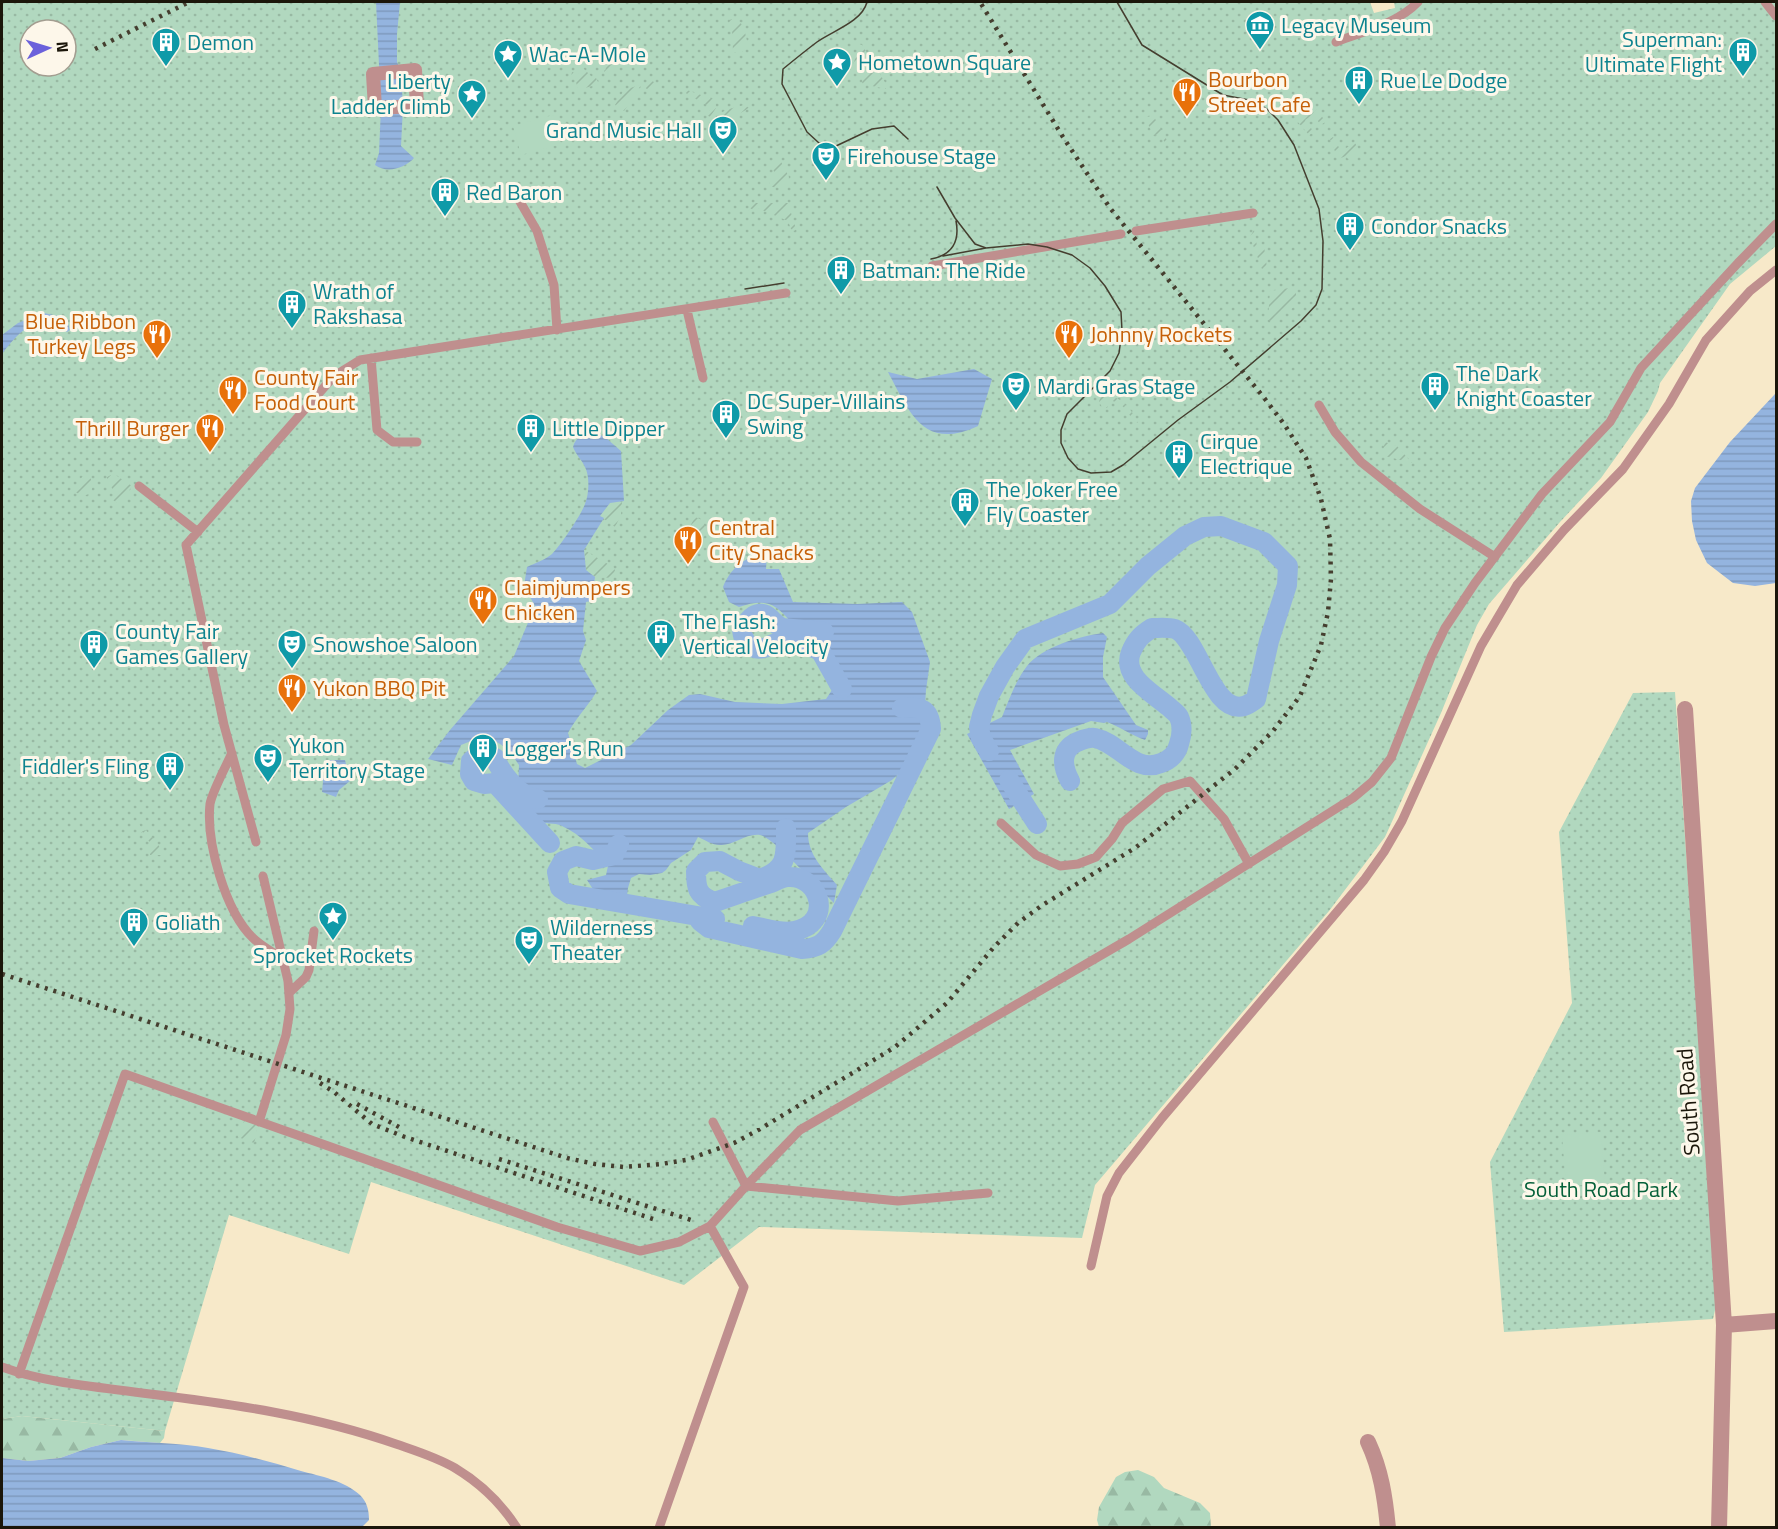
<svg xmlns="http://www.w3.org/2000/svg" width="1778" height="1529" font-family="'Titillium Web',sans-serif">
	<defs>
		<pattern id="forest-firs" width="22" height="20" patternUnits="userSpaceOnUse" patternTransform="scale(1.5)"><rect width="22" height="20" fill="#b1d8bf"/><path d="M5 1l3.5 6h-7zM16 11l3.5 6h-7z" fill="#98b9a3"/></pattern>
		<pattern id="park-dots" width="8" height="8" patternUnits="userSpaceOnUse" patternTransform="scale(1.5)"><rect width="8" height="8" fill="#b1d8bf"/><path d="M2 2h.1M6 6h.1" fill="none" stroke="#98b9a3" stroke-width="1.8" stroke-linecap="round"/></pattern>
		<pattern id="garden-furrows" width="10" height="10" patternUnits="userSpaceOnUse" patternTransform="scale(1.5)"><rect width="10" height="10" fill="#b1d8bf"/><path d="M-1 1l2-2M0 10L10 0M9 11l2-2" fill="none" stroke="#98b9a3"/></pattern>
		<pattern id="water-rules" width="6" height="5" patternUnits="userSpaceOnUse" patternTransform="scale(1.5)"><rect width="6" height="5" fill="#94b4df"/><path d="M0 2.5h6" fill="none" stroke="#7f9abe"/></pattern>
	</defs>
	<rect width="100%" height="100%" fill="#f7e9c9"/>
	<path fill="url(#forest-firs)" d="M22,1416L165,1431L164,1438L160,1443L121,1440L91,1447L60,1458L28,1461L2,1458V1419Z
		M1138,1470L1154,1477L1164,1488L1200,1503L1210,1513L1211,1527H1099L1097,1520L1099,1507L1116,1477L1125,1472Z"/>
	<path fill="url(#park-dots)" fill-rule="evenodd" d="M2,2H1370L1374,13L1395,8L1394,2H1776V246L1730,284L1660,383L1658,391L1648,412L1601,478L1560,522L1489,604L1477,625L1441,713L1385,837L1329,911L1095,1185L1082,1238L759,1227L684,1285L371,1182L349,1254L229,1215L165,1431L22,1416L2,1419ZM30,30H66V66H30Z
		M1675,692L1717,1301L1713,1319L1504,1332L1490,1162L1572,1003L1559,832L1633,693Z"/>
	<path fill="url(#garden-furrows)" d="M731,19L740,22L744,28L747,41L742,52H733L732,29L729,22Z
		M626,40L634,50V58L606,75L604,71L606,69L602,63L627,51L625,46Z
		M859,44L862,45L886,84V89L863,84L862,82L863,77L862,72L854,69L853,66Z
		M581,66L592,77L595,76L599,84L578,90L575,78L571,77L572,72L578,74Z
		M652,81L658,84L653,93L641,85L624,111L615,105L624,90Z
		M687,90L715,100L716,108L710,117L707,115L711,108L684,92Z
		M745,105L749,108L722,124L715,120C721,109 733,108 745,105Z
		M1318,109L1325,122L1321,125L1313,115L1305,120L1314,132L1309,135L1297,121Z
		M1153,115L1168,142L1165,143L1160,133L1154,136L1145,118Z
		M1333,137L1341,151L1355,143L1360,152L1348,159L1346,156L1338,159L1330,139Z
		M779,158L789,177C786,190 782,187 770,187L769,179L776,175L770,164Z
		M752,203H788L796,229L794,231L791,229L788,221L755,207L753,210L750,208L748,211Z
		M1254,230L1257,246H1264L1267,268L1262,269L1250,237Z
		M1296,287V305L1273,324L1268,319L1270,291Z
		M1101,395C1119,394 1131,407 1138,423C1126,416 1130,406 1110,400L1107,408L1102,407L1099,402Z
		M1385,442L1397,446L1412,463L1385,456L1383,450Z
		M87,473C99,487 89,504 73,490L82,482L80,479Z
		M111,475L117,476L132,486L120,505L113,500L115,496L111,486L108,485L107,477Z
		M618,501L622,502L621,515L615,527L600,516L610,503Z
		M695,517L700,519L706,528L704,537L693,532L689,538L687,537L686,534Z
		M584,550L613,567L615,570L613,578L595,577L586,570Z
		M139,824L143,831L146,830C151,838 162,845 162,855H150V849L152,846L143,832L140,833L136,827Z
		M244,1121L256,1124L257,1133L254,1143L238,1137Z"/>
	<path fill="#b1d8bf" d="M1305,90L1316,111L1297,121L1286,100Z
		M553,115L561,144L521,155L513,126Z
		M1601,1132L1605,1184L1566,1186L1562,1135Z"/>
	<path fill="url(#water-rules)" d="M376,2H400L397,34V62L401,71L403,107L401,146L414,158C405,168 387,174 375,165L379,153L381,107Z
		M44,313L58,316L67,321L70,330L67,332C39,310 19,331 2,354V335L18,323Z
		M974,369L992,379L978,426C924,451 910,414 888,372L917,379Z
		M1776,393V583L1755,586L1733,583L1707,563L1696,540L1692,521L1691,501L1695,488L1730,442Z
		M593,431L606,438L621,451L624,501L610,503L600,516L604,518L584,550L586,570L595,577L591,601L586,602L583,631L586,640L579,661L597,691C588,706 576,718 568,733L577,764L585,768L631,745L668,710L689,695L700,694L735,702L782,704L826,699L838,681L834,655C826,650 817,646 809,640C782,619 780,592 739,607L729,602L723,587C730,569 746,554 767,555L766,569H779L793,602L857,604L902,602L912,612L930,662L926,690L922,752L892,780L846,807L808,833C808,855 823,869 837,885L834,903C821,891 773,837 760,835C746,833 733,846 720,845C712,845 705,840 698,837L691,850L671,863L666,870L662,873L650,875L639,874L631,878L628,888L625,911L604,906L587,880L606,875L608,866C594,850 582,835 562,826C554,822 544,825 536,820C526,814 516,794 506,784L518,786L519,765L508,749L492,739H476L461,745L452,765L428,759L450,730L514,656L535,606L524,586L527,567C535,563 545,560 552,554C561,545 581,515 585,504C589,494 590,477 585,467C582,460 576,455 573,447C576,436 583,435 593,431Z
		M1103,633L1107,637L1103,657V677L1136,725L1148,730V734L1145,740C1131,735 1120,727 1107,722L1104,723L1091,721L1010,750L1034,794L1009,809L967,734L1002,717C1009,700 1016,680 1027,666C1042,647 1080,636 1103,633Z
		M325,760H345L350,781L339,790L336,797L322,792Z
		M121,1440C150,1443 180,1443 208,1448C239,1453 270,1462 301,1471C320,1476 345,1481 360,1495C367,1502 369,1510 369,1520L361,1528L2,1527V1458L28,1461L60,1458L91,1447Z"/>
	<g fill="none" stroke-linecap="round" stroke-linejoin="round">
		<path stroke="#94b4df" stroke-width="20" d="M824,632L782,628C776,625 774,622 770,618C758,607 748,619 742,630C743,642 751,651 764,648C769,647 772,643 778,643C793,642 806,645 820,650L842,689
			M989,751L981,738L979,727L982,715L989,696L1005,667L1025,639L1110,604L1148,566L1185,536L1204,527L1221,526L1264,542L1288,566L1287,585L1269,641L1256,699C1252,702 1248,705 1244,706C1212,715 1199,638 1175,629C1168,627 1159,628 1152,628C1141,635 1136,640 1131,652C1121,677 1153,693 1169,707C1172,710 1177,713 1179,717C1183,726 1182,735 1179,744C1177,753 1170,760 1161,763C1135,774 1119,743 1095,738C1089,737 1082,740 1077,742C1060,750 1062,766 1070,781
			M1009,780L1037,824
			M538,799C520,798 501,773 495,758C484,754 480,753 471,761L470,774L474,781L484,784L495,783L550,843
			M619,844L614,855L593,860L576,856L563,861L557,872L560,888L569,894L715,919
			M700,921L709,928L802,949C818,948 824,944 832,931L931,729C930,709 921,706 902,708
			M753,926C765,928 782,934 794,931C834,924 821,875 788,877C783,877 776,881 771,883C752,889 733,896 715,902C697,896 696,888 696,871L705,862L720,861L739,871L760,879C788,869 786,856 786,828"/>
		<path stroke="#bf8f8e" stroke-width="9" d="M1765,2L1776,16
			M1336,42C1364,31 1397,24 1418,2
			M515,193L537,231L554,285L557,330
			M1136,231L1253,213
			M932,266L1121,234
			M687,310L703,378
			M371,358L377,430L393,442H417
			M1319,405L1335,432L1361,462L1420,509L1495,557
			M139,486L198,532
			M232,753C226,766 212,792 210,804C206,842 225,911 253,938C261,946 273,952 283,959
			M1001,823L1036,855L1060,866L1078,864L1096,857L1112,839L1122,823L1163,789L1190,781L1224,819L1249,864
			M256,842L224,725L186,545L334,376L360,360L786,293
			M289,993L306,977L309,970L314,931
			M259,1122L286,1035L290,1009L288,981L263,876
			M713,1122L746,1186L898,1201L988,1193
			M1091,1266L1107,1196L1119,1173L1162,1118L1364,880L1384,852L1402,821L1481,646L1517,585L1564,530L1623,469L1669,404L1706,340L1750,291L1776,270
			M2,1367C49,1384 100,1387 150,1394C233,1404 316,1416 396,1444C416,1451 436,1457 455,1468C480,1483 501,1503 517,1528
			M19,1374L125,1074L557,1227L640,1251L679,1242L710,1226L746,1186L800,1130L1129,939L1353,798L1372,782L1391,758L1431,657L1445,628L1475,583L1542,494L1610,422L1641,368L1738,263L1776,224
			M659,1528L744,1287L710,1226"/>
		<path stroke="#bf8f8e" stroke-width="14" d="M415,70L417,106L375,108L373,74Z"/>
		<path stroke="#bf8f8e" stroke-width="16" d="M1685,709L1724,1325L1719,1528
			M1724,1325L1776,1321
			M1368,1442C1381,1470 1385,1497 1388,1528"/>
		<path stroke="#453e2f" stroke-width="1.5" d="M867,2C862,22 832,31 817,42C805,51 794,60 783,69L782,84L807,132L819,143L836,146L872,129L894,126L908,139
			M937,187L955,218L975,244L986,248L1028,244L1047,247L1072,255L1090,268L1105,286L1121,312L1122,331L1119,353L1110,371L1067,414L1061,430V443L1068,458L1078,469L1091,473L1111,472L1123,465L1178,420L1230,382L1301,321L1316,305L1322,289L1323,241L1319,209L1294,145L1278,120L1268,110L1254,101L1223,95L1142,45L1117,2
			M943,256L986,248
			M931,259C952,255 960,242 956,221
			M745,289L784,283"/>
		<path stroke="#453e2f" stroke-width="4.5" stroke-dasharray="3 6" stroke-linecap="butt" d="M95,49L189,2
			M2,974L567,1158L595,1164L624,1167L661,1164L686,1160L734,1143L760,1129L859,1069L895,1047L947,1003L994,947L1018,923L1041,906L1135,848L1235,769L1273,731L1300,696L1321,645L1328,612L1331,579L1330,539L1321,499L1306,458L1284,424L1265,399L1110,208L1063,137L980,2
			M320,1083L334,1092L372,1124L405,1137L653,1219
			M357,1104L399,1127
			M499,1159L691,1220"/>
	</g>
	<defs>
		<g id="museum-pin" transform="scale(1.5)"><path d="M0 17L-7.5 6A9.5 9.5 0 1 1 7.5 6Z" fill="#0f9aa8" stroke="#fdf7ea"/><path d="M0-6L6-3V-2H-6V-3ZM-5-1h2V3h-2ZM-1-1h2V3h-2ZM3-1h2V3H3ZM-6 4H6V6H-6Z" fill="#fff"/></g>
		<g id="building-pin" transform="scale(1.5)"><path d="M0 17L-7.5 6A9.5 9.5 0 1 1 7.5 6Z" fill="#0f9aa8" stroke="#fdf7ea"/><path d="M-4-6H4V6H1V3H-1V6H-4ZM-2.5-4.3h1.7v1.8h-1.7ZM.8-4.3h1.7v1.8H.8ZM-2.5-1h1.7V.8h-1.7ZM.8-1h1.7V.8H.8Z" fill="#fff"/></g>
		<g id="sight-pin" transform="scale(1.5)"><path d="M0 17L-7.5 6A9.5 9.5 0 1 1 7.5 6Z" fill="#0f9aa8" stroke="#fdf7ea"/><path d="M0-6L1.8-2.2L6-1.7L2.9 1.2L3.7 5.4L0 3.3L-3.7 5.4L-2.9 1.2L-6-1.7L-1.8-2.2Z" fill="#fff"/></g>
		<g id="restaurant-pin" transform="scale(1.5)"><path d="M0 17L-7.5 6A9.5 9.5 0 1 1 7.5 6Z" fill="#e8710a" stroke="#fdf7ea"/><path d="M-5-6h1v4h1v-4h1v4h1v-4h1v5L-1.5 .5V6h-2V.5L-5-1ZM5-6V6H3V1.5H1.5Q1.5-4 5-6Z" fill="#fff"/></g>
		<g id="theatre-pin" transform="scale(1.5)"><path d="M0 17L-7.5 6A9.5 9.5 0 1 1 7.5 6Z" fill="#0f9aa8" stroke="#fdf7ea"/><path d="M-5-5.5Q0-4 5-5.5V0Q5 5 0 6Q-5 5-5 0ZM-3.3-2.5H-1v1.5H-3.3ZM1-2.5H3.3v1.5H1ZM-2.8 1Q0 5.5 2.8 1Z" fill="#fff"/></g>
	</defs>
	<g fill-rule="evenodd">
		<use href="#museum-pin" x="1260" y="25"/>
		<use href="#building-pin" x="166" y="42"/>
		<use href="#building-pin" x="1743" y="52"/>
		<use href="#sight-pin" x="508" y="54"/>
		<use href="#sight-pin" x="837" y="62"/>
		<use href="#building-pin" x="1359" y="80"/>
		<use href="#restaurant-pin" x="1187" y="92"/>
		<use href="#sight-pin" x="472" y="94"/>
		<use href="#theatre-pin" x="723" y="130"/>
		<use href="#theatre-pin" x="826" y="156"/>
		<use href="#building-pin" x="445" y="192"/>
		<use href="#building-pin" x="1350" y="226"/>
		<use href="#building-pin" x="841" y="270"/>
		<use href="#building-pin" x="292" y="304"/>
		<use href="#restaurant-pin" x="157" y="334"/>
		<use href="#restaurant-pin" x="1069" y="334"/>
		<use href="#theatre-pin" x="1016" y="386"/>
		<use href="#building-pin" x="1435" y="386"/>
		<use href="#restaurant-pin" x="233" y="390"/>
		<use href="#building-pin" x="726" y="414"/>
		<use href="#restaurant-pin" x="210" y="428"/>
		<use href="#building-pin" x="531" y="428"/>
		<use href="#building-pin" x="1179" y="454"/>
		<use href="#building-pin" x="965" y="502"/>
		<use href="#restaurant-pin" x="688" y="540"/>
		<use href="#restaurant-pin" x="483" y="600"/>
		<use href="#building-pin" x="661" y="634"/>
		<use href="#building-pin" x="94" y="644"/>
		<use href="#theatre-pin" x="292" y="644"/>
		<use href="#restaurant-pin" x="292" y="688"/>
		<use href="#building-pin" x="483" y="748"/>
		<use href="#theatre-pin" x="268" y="758"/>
		<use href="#building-pin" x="170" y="766"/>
		<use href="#sight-pin" x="333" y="916"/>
		<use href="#building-pin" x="134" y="922"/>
		<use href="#theatre-pin" x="529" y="940"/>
	</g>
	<g text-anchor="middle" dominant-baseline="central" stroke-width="6" stroke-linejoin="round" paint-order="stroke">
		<g font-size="22" fill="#0d838f" stroke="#fdf7ea" text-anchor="start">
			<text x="1281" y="25">Legacy Museum</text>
			<text x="1722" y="39" text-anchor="end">Superman:<tspan x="1722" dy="25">Ultimate Flight</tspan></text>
			<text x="187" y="42">Demon</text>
			<text x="529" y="54">Wac-A-Mole</text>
			<text x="858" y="62">Hometown Square</text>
			<text x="1380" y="80">Rue Le Dodge</text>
			<text x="451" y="81" text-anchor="end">Liberty<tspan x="451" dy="25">Ladder Climb</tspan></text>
			<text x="702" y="130" text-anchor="end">Grand Music Hall</text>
			<text x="847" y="156">Firehouse Stage</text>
			<text x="466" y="192">Red Baron</text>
			<text x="1371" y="226">Condor Snacks</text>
			<text x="862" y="270">Batman: The Ride</text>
			<text x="313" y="291">Wrath of<tspan x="313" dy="25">Rakshasa</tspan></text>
			<text x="1456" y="373">The Dark<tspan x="1456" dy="25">Knight Coaster</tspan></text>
			<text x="1037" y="386">Mardi Gras Stage</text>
			<text x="747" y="401">DC Super-Villains<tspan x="747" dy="25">Swing</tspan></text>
			<text x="552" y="428">Little Dipper</text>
			<text x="1200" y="441">Cirque<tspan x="1200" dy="25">Electrique</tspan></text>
			<text x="986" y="489">The Joker Free<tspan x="986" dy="25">Fly Coaster</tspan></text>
			<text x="682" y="621">The Flash:<tspan x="682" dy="25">Vertical Velocity</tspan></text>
			<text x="115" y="631">County Fair<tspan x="115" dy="25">Games Gallery</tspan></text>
			<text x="313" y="644">Snowshoe Saloon</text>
			<text x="289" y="745">Yukon<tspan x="289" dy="25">Territory Stage</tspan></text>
			<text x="504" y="748">Logger's Run</text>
			<text x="149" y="766" text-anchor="end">Fiddler's Fling</text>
			<text x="155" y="922">Goliath</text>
			<text x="550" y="927">Wilderness<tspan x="550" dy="25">Theater</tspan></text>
			<text x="333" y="955" text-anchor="middle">Sprocket Rockets</text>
		</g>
		<g font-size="22" fill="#c56008" stroke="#fdf7ea" text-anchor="start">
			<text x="1208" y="79">Bourbon<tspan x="1208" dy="25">Street Cafe</tspan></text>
			<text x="136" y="321" text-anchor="end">Blue Ribbon<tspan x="136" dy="25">Turkey Legs</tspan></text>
			<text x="1090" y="334">Johnny Rockets</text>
			<text x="254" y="377">County Fair<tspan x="254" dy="25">Food Court</tspan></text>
			<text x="189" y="428" text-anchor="end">Thrill Burger</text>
			<text x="709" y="527">Central<tspan x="709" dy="25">City Snacks</tspan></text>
			<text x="504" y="587">Claimjumpers<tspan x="504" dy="25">Chicken</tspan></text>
			<text x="313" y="688">Yukon BBQ Pit</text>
		</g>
		<g font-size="22" fill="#1b160a" stroke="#fdf7ea">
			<text transform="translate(1688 1102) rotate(-94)">South Road</text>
		</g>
		<g font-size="22" fill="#056039" stroke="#fdf7ea">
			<text x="1601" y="1189">South Road Park</text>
		</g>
	</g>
	<rect width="1778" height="1529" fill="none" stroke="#1b160a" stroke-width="6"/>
	<g transform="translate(48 48) rotate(86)"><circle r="28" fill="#fdf7ea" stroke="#a39d90" stroke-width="1.5"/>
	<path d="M0-4.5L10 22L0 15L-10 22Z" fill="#6b61db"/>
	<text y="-9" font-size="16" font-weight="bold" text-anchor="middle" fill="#1b160a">N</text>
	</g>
</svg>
